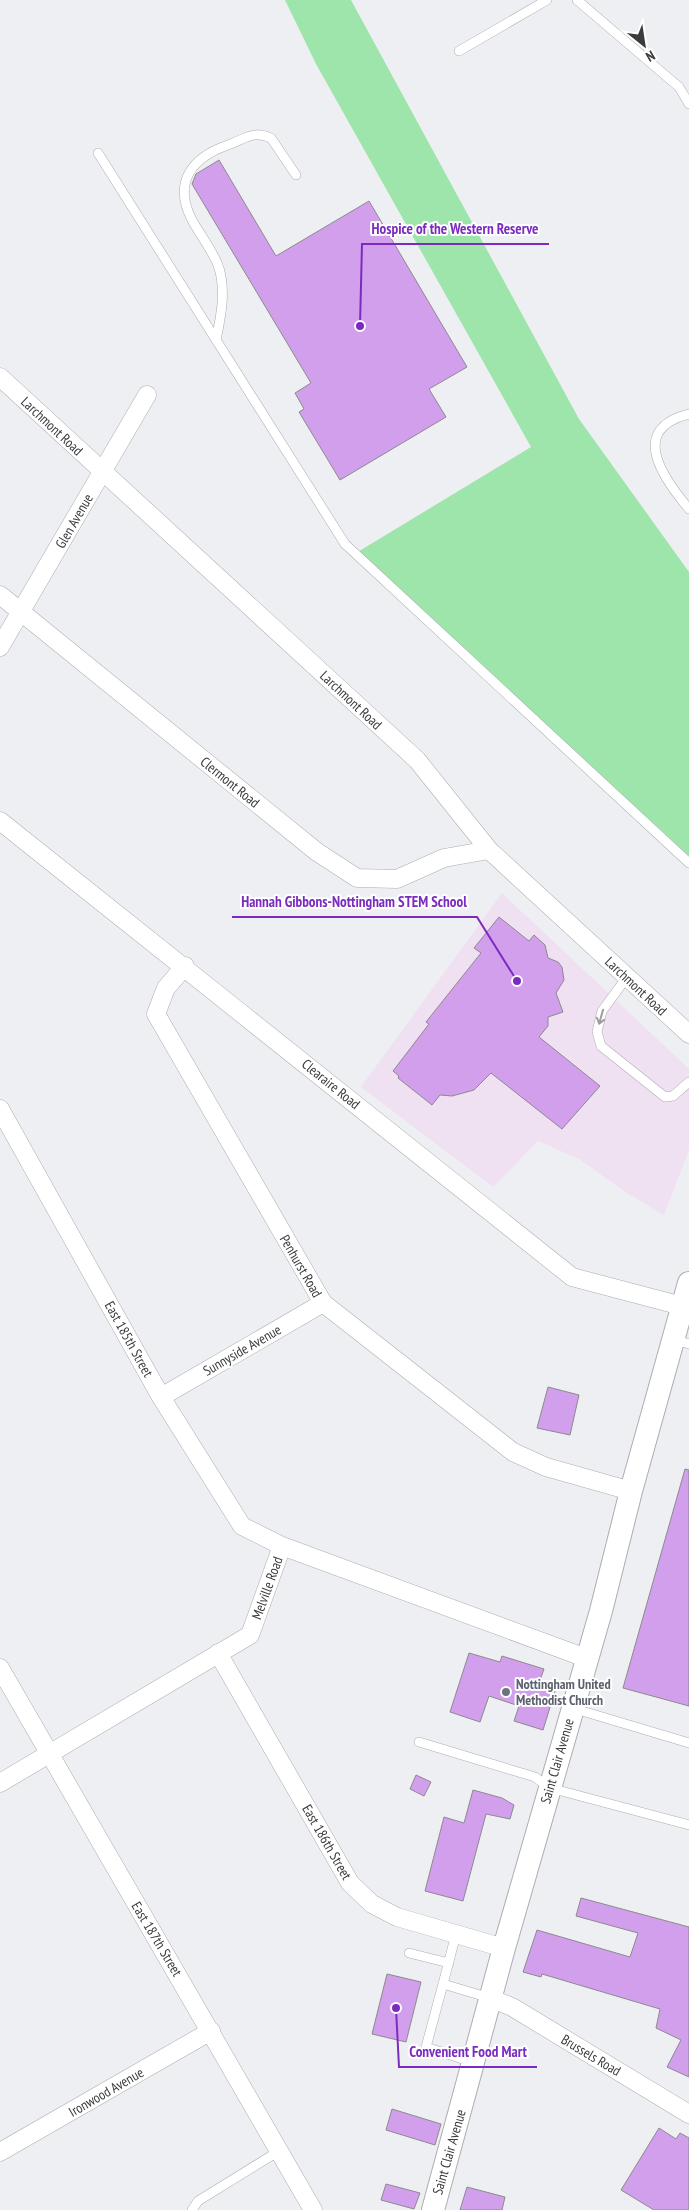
<svg xmlns="http://www.w3.org/2000/svg" width="689" height="2210" font-family="'PT Sans Narrow',sans-serif">
	<rect width="100%" height="100%" fill="#eeeff3"/>
	<path fill="#efe0f2" d="M502,893L689,1069V1150L664,1215L627,1193L579,1159L538,1141L493,1187L361,1087Z"/>
	<path fill="#9ee5ab" d="M285,0H351L579,419L689,572V863L356,553L531,447L316,64Z"/>
	<path fill="#d29fed" stroke="#8c8a8d" d="M219,160L276,256L369,201L467,367L429,389L446,417L340,480L299,412L304,409L295,393L311,383L192,184L196,174Z
		M499,917L529,941L534,935L545,945L548,958L558,962L562,967L564,980L556,993L563,1012L548,1017V1026L539,1037L600,1086L562,1129L491,1073L474,1090L452,1096L440,1095L432,1105L398,1078L399,1076L393,1071L429,1024L426,1022L481,953L474,948Z
		M548,1387L579,1395L570,1435L537,1428Z
		M685,1469L689,1470V1706L623,1688Z
		M469,1653L500,1662L502,1656L544,1669L539,1683L556,1688L543,1730L514,1721L519,1706L489,1696L480,1722L450,1712Z
		M416,1775L431,1782L424,1796L410,1789Z
		M473,1790L502,1798L514,1805L510,1819L486,1814L463,1901L425,1891L444,1817L464,1823Z
		M581,1898L689,1927V2077L667,2067L681,2040L656,2028L660,2009L542,1974L541,1977L523,1972L537,1930L630,1957L638,1933L576,1916Z
		M387,1974L421,1982L406,2042L372,2034Z
		M392,2109L441,2124L435,2145L386,2130Z
		M659,2128L676,2139L680,2133L689,2138V2210H654L621,2190Z
		M386,2184L420,2193L414,2209L381,2200Z
		M467,2187L505,2197L502,2210H460Z"/>
	<g fill="none" stroke-linecap="round" stroke-linejoin="round">
		<g stroke="#acadb1" stroke-width="10">
			<path id="service" d="M577,0L679,87L689,104
				M459,51L547,0
				M98,153L345,544L689,863
				M216,340C221,316 226,292 219,268C213,250 199,234 191,218C173,181 193,157 228,145C245,139 252,130 271,138L296,175
				M689,414C628,429 663,478 689,509
				M627,977L602,1011L597,1032L601,1046L665,1097L673,1096L689,1082
				M673,1339L689,1344
				M572,1708L689,1743
				M419,1742L535,1777L550,1788L689,1825
				M409,1953L449,1963
				M443,1984L456,1934
				M472,2062L426,2047L443,1984L490,1998
				M192,2210L198,2201L279,2151"/>
		</g>
		<g stroke="#acadb1" stroke-width="19">
			<path id="minor" d="M0,377L417,760L489,850L689,1034
				M0,595L317,852L357,878L397,879L444,858L489,850
				M0,647L147,395
				M0,821L572,1277L682,1306
				M185,966L166,988L156,1014L323,1303L513,1452L546,1467L631,1491
				M0,1109L161,1397L242,1526L282,1546L586,1658
				M161,1397L323,1303
				M218,1653L350,1883L372,1904L397,1917L504,1948
				M0,1668L313,2210
				M0,1783L250,1635L282,1546
				M492,1999L512,2007L689,2114
				M0,2152L211,2031"/>
		</g>
		<g stroke="#acadb1" stroke-width="24">
			<path id="tertiary" d="M433,2210L504,1948L601,1611L631,1491L689,1283"/>
		</g>
		<use href="#service" stroke="#fff" stroke-width="9"/>
		<use href="#minor" stroke="#fff" stroke-width="18"/>
		<use href="#tertiary" stroke="#fff" stroke-width="22"/>
	</g>
	<defs><path id="oneway-shaft" d="M-6 0H5M1.5-3L5.5 0L1.5 3" fill="none" stroke-width="1.6" stroke-linecap="round" stroke-linejoin="round" transform="scale(1.25)"/></defs>
	<use stroke="#9c9d9e" href="#oneway-shaft" transform="translate(601 1017) rotate(106)"/>
	<circle fill="#6b7280" stroke="#fff" stroke-width="2" cx="506" cy="1692" r="5"/>
	<g text-anchor="middle" dominant-baseline="central" stroke-width="4" stroke-linejoin="round" paint-order="stroke">
		<g font-size="14" fill="#3a3b3c" stroke="#fff">
			<text transform="translate(52 426) rotate(43)">Larchmont Road</text>
			<text transform="translate(74 521) rotate(-60)">Glen Avenue</text>
			<text transform="translate(351 700) rotate(43)">Larchmont Road</text>
			<text transform="translate(230 782) rotate(39)">Clermont Road</text>
			<text transform="translate(636 986) rotate(43)">Larchmont Road</text>
			<text transform="translate(331 1084) rotate(39)">Clearaire Road</text>
			<text transform="translate(301 1266) rotate(60)">Penhurst Road</text>
			<text transform="translate(129 1339) rotate(61)">East 185th Street</text>
			<text transform="translate(242 1350) rotate(-30)">Sunnyside Avenue</text>
			<text transform="translate(267 1588) rotate(-70)">Melville Road</text>
			<text transform="translate(557 1761) rotate(-74)">Saint Clair Avenue</text>
			<text transform="translate(327 1842) rotate(60)">East 186th Street</text>
			<text transform="translate(157 1939) rotate(59)">East 187th Street</text>
			<text transform="translate(591 2055) rotate(31)">Brussels Road</text>
			<text transform="translate(106 2092) rotate(-30)">Ironwood Avenue</text>
			<text transform="translate(449 2152) rotate(-74)">Saint Clair Avenue</text>
		</g>
		<g font-size="14" font-weight="bold" fill="#5b616d" stroke="#fff" text-anchor="start">
			<text x="516" y="1684">Nottingham United<tspan x="516" dy="16">Methodist Church</tspan></text>
		</g>
	</g>
	<path fill="none" stroke="#7b2cbf" stroke-width="2" d="M360 326L362 244H549M517 981L477 917H232M396 2008L399 2067H537"/>
	<g fill="#7b2cbf" stroke="#fff" stroke-width="2">
		<circle cx="360" cy="326" r="5"/>
		<circle cx="517" cy="981" r="5"/>
		<circle cx="396" cy="2008" r="5"/>
	</g>
	<g font-size="15" text-anchor="middle" font-weight="bold" fill="#7b2cbf" stroke="#fff" stroke-width="4" stroke-linejoin="round" paint-order="stroke">
		<text x="455" y="234">Hospice of the Western Reserve</text>
		<text x="354" y="907">Hannah Gibbons-Nottingham STEM School</text>
		<text x="468" y="2057">Convenient Food Mart</text>
	</g>
	<g transform="translate(644 45) rotate(150)" stroke="#ffffff" stroke-width="4" paint-order="stroke">
	<path d="M0-4L9 19L0 12L-9 19Z" fill="#3a3b3c"/>
	<text y="-8" font-size="14" font-weight="bold" text-anchor="middle" fill="#3a3b3c">N</text>
	</g>
</svg>
